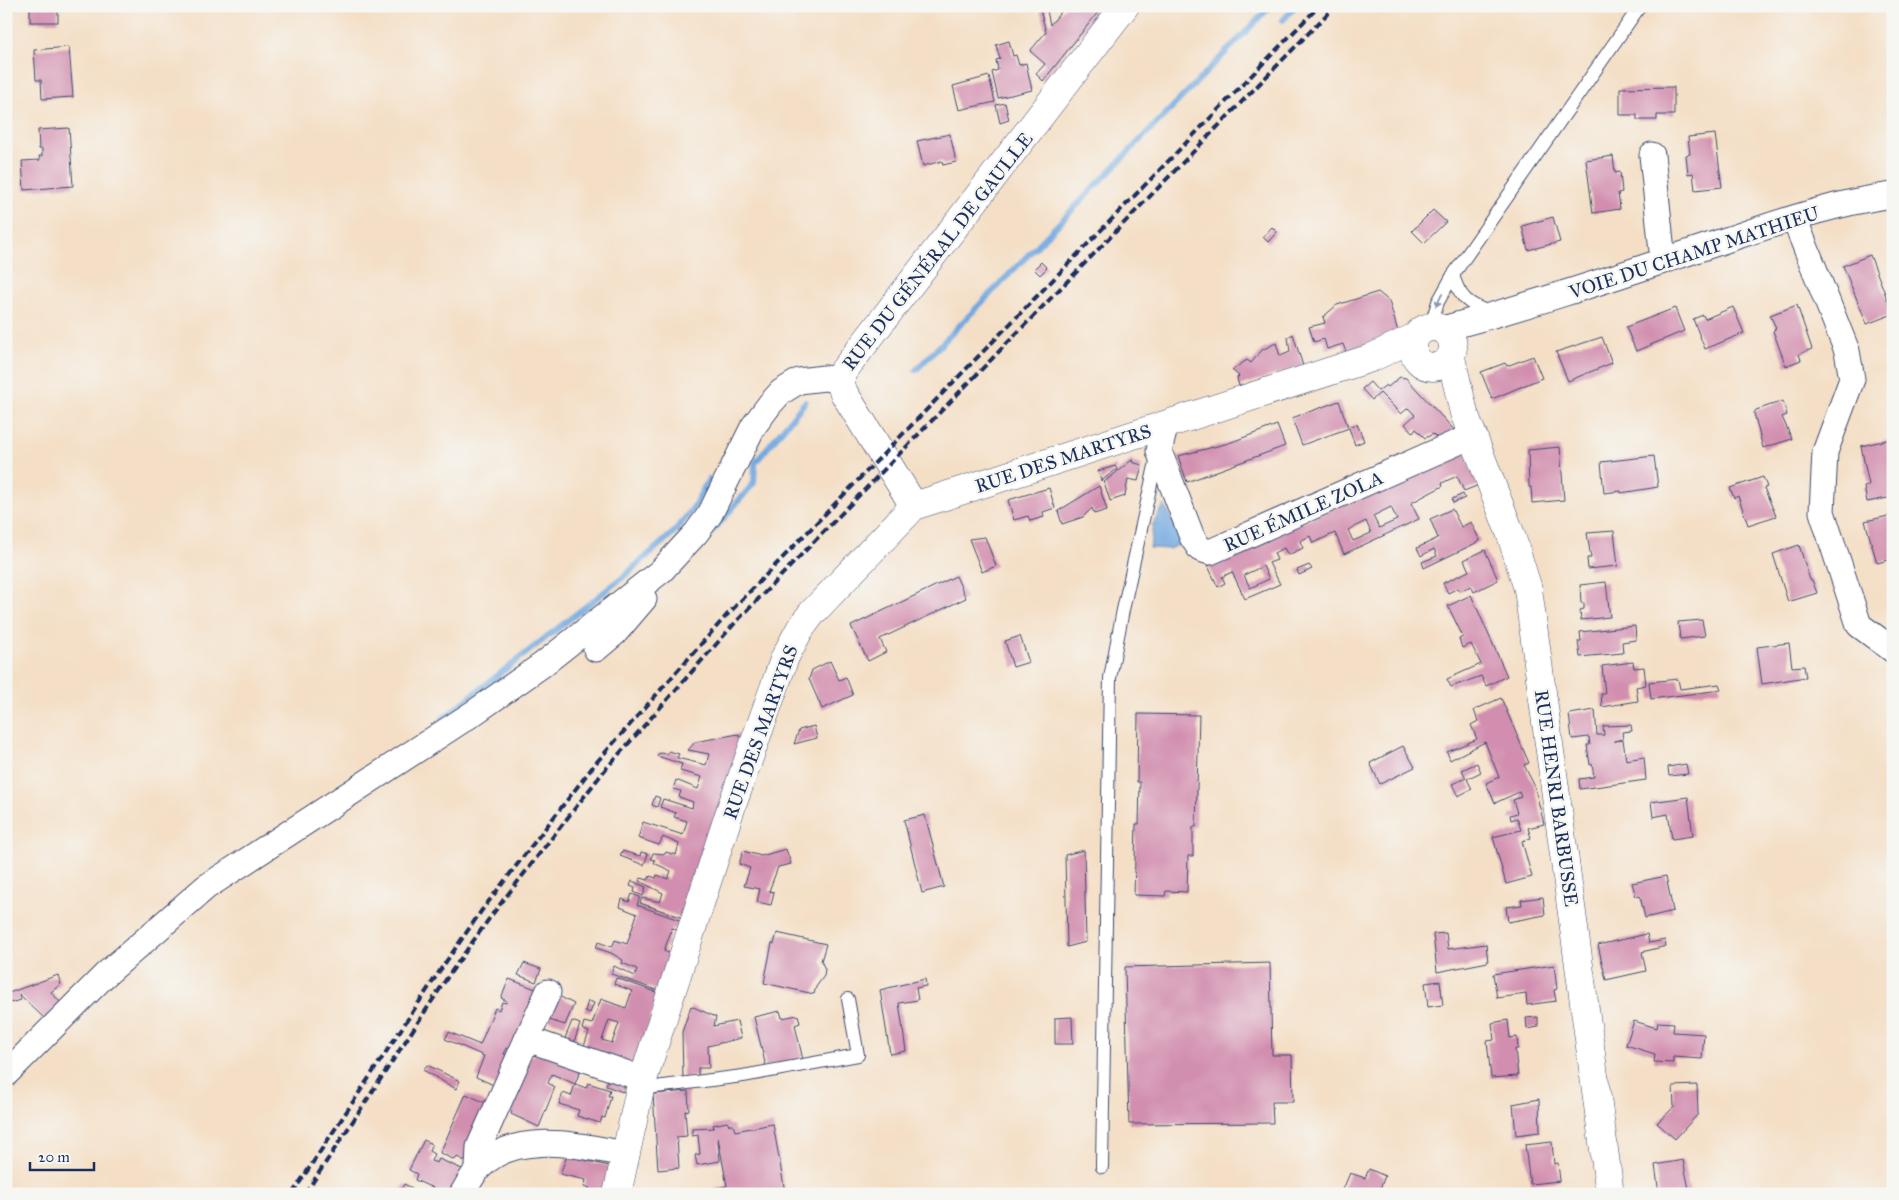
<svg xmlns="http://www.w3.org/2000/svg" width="1899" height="1200" font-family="'IM FELL Great Primer',serif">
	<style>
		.water { fill: #72a9e0; stroke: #466c9f }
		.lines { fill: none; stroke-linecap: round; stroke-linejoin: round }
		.stream { stroke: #72a9e0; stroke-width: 6 }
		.building { fill: #d28eaf; fill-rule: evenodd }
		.lane-casing { stroke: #3c496e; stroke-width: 14 }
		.street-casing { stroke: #3c496e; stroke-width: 27 }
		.secondary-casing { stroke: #3c496e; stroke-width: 29 }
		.lane { stroke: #fff; stroke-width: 12 }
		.street { stroke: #fff; stroke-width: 25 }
		.secondary { stroke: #fff; stroke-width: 28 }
		.rail { stroke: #1b2f5e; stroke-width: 4; stroke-dasharray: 8 4; stroke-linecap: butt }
		.oneway { fill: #8d97ae }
		.labels { text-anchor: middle; stroke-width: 5; stroke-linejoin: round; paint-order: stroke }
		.street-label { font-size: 19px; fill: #1b2f5e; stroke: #f6f6f2 }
	</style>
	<rect width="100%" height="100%" fill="#f6f6f2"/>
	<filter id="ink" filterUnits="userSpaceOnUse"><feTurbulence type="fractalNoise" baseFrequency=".02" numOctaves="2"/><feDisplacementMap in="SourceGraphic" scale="10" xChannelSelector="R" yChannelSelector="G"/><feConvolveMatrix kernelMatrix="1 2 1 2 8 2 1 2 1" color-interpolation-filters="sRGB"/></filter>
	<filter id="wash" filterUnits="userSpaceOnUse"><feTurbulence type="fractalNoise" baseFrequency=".0096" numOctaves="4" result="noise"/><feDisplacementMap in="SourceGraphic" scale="20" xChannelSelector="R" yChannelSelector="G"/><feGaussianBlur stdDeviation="1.12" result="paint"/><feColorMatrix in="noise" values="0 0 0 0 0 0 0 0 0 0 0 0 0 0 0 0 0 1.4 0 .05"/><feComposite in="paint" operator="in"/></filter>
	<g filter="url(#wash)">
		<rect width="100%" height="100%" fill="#f4dfc6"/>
		<!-- water -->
		<polygon class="water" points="1164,505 1182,537 1181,544 1169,549 1150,548 1153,524"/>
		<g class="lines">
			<!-- stream -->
			<g class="stream">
				<polyline points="1283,20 1296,6"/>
				<polyline points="916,370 1271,6"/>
				<polyline points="711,533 754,483 755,463 805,402"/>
				<polyline points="442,719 622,578 674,532 693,508 709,479"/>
			</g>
		</g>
		<g id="blocks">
			<!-- building -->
			<g class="building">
				<rect x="30" y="6" width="28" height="16"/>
				<polygon points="1039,6 1046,6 1050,25 1066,6 1103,6 1043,81 1036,74 1045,64 1030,51 1046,32"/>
				<polygon points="1009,41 1013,56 1016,55 1019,65 1026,63 1032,90 998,98 992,72 998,70 996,60 1000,59 996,45"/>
				<polygon points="69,47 73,97 42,99 41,80 36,80 34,50"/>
				<polygon points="989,76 995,102 959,110 953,86"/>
				<polygon points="1674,87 1674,115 1657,115 1657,120 1637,120 1637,115 1620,115 1620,88"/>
				<polygon points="1005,103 1009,120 1000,123 996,105"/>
				<polygon points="69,128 73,186 24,190 22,161 40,160 39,156 42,156 42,149 39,149 38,130"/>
				<polygon points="950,134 956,162 943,165 942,161 923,166 917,141"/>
				<polygon points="1715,134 1722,187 1695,190 1693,173 1688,174 1686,155 1690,154 1688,137"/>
				<polygon points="1613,156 1615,173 1620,172 1622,192 1618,193 1620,209 1593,213 1586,160"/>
				<polygon points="1433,210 1446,222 1424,243 1412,231"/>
				<polygon points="1553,217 1560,242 1528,250 1522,226"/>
				<polygon points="1272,227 1277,232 1268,242 1263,237"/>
				<polygon points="1870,255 1893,314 1867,324 1843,266"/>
				<polygon points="1041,262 1047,268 1040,275 1034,269"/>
				<polygon points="1378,292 1389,301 1399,335 1346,352 1343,344 1327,349 1324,339 1314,342 1309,327 1325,323 1323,317 1337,305"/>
				<polygon points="1797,305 1812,349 1799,354 1801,360 1786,366 1773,331 1776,328 1770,315"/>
				<polygon points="1733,307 1744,333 1705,349 1693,319 1703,315 1705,319"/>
				<polygon points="1675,308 1684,331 1636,351 1626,327"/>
				<polygon points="1293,334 1303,366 1239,386 1237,378 1239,376 1232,370 1247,360 1251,363 1262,350 1276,343 1280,356 1290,352 1288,337"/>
				<polygon points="1602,337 1612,363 1568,381 1556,352"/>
				<polygon points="1533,356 1542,378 1492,399 1481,372 1505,363 1507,366"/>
				<polygon points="1400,377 1406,378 1457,433 1440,441 1433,434 1425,438 1416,429 1413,433 1405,424 1415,415 1408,408 1401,414 1380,393 1372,400 1362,389 1370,382 1378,391 1386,385 1388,387"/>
				<polygon points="1339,401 1348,427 1357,424 1364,441 1355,445 1349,428 1302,445 1292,418"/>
				<polygon points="1783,401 1787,415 1782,417 1792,439 1763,448 1754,413 1756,410"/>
				<polygon points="1277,425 1285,446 1187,482 1178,456 1229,443"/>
				<polygon points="1891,439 1893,497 1867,502 1864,487 1869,485 1861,446"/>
				<path d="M 1465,446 L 1471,460 L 1468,462 L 1479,485 L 1464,491 L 1457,476 L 1442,483 L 1443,486 L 1411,503 L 1419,519 L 1344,554 L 1335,533 L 1313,543 L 1310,536 L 1300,541 L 1303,548 L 1288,555 L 1284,548 L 1274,553 L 1277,560 L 1269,563 L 1280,584 L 1245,599 L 1232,572 L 1222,577 L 1225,583 L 1218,587 L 1208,566 ZM 1391,507 L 1397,520 L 1379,528 L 1373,516 ZM 1366,521 L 1371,533 L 1353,541 L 1348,530 ZM 1263,566 L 1269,579 L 1250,588 L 1244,575 Z"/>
				<polygon points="1560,447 1564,500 1532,503 1531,487 1529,487 1528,450"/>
				<polygon points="1654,456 1658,487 1621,493 1621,491 1604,493 1601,462"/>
				<polygon points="1133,459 1132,462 1142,465 1138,481 1128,479 1125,496 1110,501 1104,482"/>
				<polygon points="1115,466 1117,469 1101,481 1098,471"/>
				<polygon points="1763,477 1767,487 1764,488 1776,516 1748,525 1738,496 1734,498 1730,488"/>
				<polygon points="1099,486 1107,510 1094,514 1092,508 1083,517 1062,524 1058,511"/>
				<polygon points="1049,488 1055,508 1043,512 1044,517 1030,521 1028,516 1014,520 1008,500"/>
				<polygon points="1463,494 1465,498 1453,503 1452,499"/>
				<polygon points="1452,509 1461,527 1471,522 1480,541 1424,568 1422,562 1437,556 1434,549 1421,556 1417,548 1438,538 1430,519"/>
				<polygon points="1893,515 1893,559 1877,563 1865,521"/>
				<polygon points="1614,531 1618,566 1588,569 1587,558 1591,558 1587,533"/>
				<polygon points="985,537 996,566 982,572 969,539"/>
				<polygon points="1799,545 1810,580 1812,580 1817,593 1788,602 1773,554"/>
				<polygon points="1485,550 1498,580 1474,592 1471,586 1460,591 1458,588 1448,593 1443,583 1469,571 1464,560"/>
				<polygon points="1309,565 1312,569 1299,575 1297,570"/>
				<polygon points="956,576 966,598 880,639 886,652 868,661 851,626"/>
				<polygon points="1606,582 1610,617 1581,620 1580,610 1584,609 1584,603 1581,603 1580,585"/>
				<polygon points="1471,595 1507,676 1486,686 1481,676 1451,687 1447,679 1481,664 1471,644 1462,648 1459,639 1463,637 1448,606"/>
				<polygon points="1702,620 1705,636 1680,639 1678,622"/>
				<polygon points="1635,626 1636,640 1622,642 1623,653 1580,657 1578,641 1581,641 1580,632"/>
				<polygon points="1020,636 1029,662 1013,667 1005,641"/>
				<polygon points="1789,643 1792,667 1804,666 1806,677 1762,684 1757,647"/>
				<polygon points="830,661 839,680 846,677 853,695 822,709 809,679 812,670"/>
				<polygon points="1633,662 1634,668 1644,667 1646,685 1636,687 1638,701 1602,707 1601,694 1605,694 1602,666"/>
				<polygon points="1678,679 1680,689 1719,684 1721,690 1651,699 1649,682"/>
				<polygon points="1501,698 1529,763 1524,765 1534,785 1544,824 1528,828 1531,838 1522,841 1532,877 1506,884 1493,837 1521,830 1517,818 1511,820 1510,815 1517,813 1513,800 1521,797 1519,792 1495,803 1486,783 1499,777 1485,742 1450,760 1447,752 1477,739 1471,725 1478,721 1474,710"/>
				<polygon points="1595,710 1597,735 1604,735 1603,726 1631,725 1632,731 1622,732 1623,739 1614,741 1623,740 1626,760 1644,757 1646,780 1580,789 1579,779 1594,777 1592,764 1590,765 1587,745 1590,745 1589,737 1572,739 1569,714"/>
				<polygon points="1138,714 1199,715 1196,827 1193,827 1193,856 1188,856 1187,892 1166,891 1165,896 1134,895 1136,824 1139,824 1140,782 1137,782"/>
				<polygon points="814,726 817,738 794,744 799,730"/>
				<polygon points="738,734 743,740 683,918 640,903 642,898 660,902 663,893 639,881 641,878 648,880 650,876 656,878 657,875 668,879 671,871 654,863 655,860 651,859 653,853 665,854 666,852 676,855 679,844 663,837 659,845 638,838 643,822 683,835 687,821 674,817 676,813 660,807 663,799 692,808 693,802 679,797 681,791 673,789 676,780 698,789 702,777 680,771 682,764 657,756 659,753 667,754 669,751 679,754 677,758 706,765 709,754 688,750 695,742"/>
				<polygon points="1403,746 1415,767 1380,784 1370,763"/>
				<polygon points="1477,763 1481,772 1467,779 1472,789 1458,796 1452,784 1466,778 1462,770"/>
				<polygon points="1686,764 1688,774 1669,776 1668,767"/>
				<polygon points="655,796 660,798 657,807 652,805"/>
				<polygon points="1688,797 1693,836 1672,839 1668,814 1653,817 1651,802"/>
				<polygon points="925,815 944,887 922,893 904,820"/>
				<polygon points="786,849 791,864 778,867 769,891 774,892 771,905 757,902 760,889 744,886 750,868 739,864 743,851 761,856"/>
				<polygon points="1084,850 1086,942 1067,947 1065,855"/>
				<polygon points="622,851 640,856 641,852 648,854 644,865 620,856"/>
				<polygon points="1666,876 1673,911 1645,918 1640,896 1636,897 1632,883"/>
				<polygon points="632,881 646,887 643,896 634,892 635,888 630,886"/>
				<polygon points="632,894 640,897 637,905 682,921 679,931 672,928 664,951 671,954 659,991 611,974 614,966 635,976 637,969 622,963 623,960 611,953 596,948 598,942 612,947 615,940 627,944 637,914 620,907 622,899 629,902"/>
				<polygon points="1543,897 1545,915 1508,922 1506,907 1522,905 1521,900"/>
				<polygon points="777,933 826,944 821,961 825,969 824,976 816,987 814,994 764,983 772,943 774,944"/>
				<polygon points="1446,933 1448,949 1486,944 1488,962 1437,972 1433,934"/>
				<polygon points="1647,934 1649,943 1665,940 1666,946 1642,952 1646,971 1606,980 1598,945"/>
				<polygon points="524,963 541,969 536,982 518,975"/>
				<polygon points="1270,963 1272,1055 1292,1055 1293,1102 1272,1102 1273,1123 1129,1124 1125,967"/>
				<polygon points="1554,965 1557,989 1554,990 1556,1001 1527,1005 1526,994 1497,998 1493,974"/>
				<polygon points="58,975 61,984 51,992 61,1003 45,1019 19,994 21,1000 6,1004 6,994"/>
				<path d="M 616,978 L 659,993 L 634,1066 L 583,1049 L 589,1032 L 582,1029 L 584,1022 L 592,1024 L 601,999 L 626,1008 L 632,991 L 614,984 ZM 609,1020 L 619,1023 L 612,1043 L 602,1040 Z"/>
				<polygon points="509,979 541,991 513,1050 507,1048 504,1054 511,1058 498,1087 476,1077 484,1056 445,1039 449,1032 480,1045 495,1008 499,1010 502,1002 506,1003 507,1001 501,998"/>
				<polygon points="925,979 926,986 916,988 918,1000 899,1003 906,1051 890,1054 880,990"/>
				<polygon points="1440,981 1443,1005 1428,1007 1425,983"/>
				<polygon points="557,995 574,1004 565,1025 546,1019"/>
				<polygon points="588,1001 594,1003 590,1013 585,1011"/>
				<polygon points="691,1006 716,1017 714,1026 737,1021 741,1038 708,1046 709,1068 698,1068 698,1076 683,1078 682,1032"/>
				<polygon points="780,1011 782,1018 798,1015 800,1023 795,1025 803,1060 766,1067 754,1017"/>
				<polygon points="1072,1017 1073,1044 1055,1044 1055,1018"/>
				<polygon points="1538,1017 1538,1027 1527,1029 1526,1018"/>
				<polygon points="1508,1020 1510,1038 1517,1037 1518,1049 1515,1049 1518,1076 1491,1078 1487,1041 1494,1040 1492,1023"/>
				<polygon points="572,1021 580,1024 573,1046 563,1043"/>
				<polygon points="1634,1021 1657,1028 1658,1022 1674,1023 1673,1032 1704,1034 1702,1059 1673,1057 1673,1063 1654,1062 1655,1054 1626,1045"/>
				<polygon points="540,1052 582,1066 575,1084 552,1074 548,1083 555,1087 539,1127 511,1114 512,1112 506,1109 530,1057"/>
				<polygon points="427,1065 460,1081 456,1089 423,1070"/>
				<polygon points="609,1075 625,1085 623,1092 606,1086"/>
				<polygon points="588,1083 610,1090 608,1096 611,1096 605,1118 602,1117 600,1123 577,1116 579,1110 559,1104 563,1093 571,1096 575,1084 586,1088"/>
				<polygon points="1697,1085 1698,1114 1675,1139 1657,1123 1674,1107 1673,1086"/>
				<polygon points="688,1091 689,1110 685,1111 687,1136 677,1137 679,1168 658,1170 653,1094"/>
				<polygon points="466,1094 490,1105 465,1161 457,1157 455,1160 440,1153"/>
				<polygon points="1539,1099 1540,1132 1516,1135 1513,1104"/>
				<polygon points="727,1122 729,1125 733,1125 735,1131 773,1124 785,1192 791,1190 792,1194 686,1194 727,1186 718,1138 720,1161 697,1165 695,1155 700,1154 698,1135 692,1136 692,1129 714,1128 713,1125"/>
				<polygon points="424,1140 432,1144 429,1151 434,1154 431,1161 437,1163 439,1159 462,1169 451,1194 431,1192 433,1188 415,1180 417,1174 409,1170"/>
				<polygon points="1552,1142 1554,1164 1558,1163 1560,1181 1530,1184 1525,1145"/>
				<polygon points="567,1156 613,1167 607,1194 589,1194 590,1188 584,1187 586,1180 560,1174"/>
				<polygon points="1683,1160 1690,1194 1659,1194 1655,1165"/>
				<polygon points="1369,1169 1385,1176 1378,1194 1341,1194 1350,1173 1365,1178"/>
				<polygon points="404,1184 412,1188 410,1192 415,1194 399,1194"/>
			</g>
		</g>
	</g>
	<g filter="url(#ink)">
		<use href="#blocks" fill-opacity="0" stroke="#3c496e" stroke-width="1"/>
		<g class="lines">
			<!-- lane casing -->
			<g class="lane-casing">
				<g id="lane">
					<path d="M 1453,275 C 1460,299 1468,304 1491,313"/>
					<polyline points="1430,327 1438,302 1453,275 1640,6"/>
					<polyline points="640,1089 743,1076 858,1055 848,999"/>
					<polyline points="1102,1167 1110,678 1123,610 1157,457"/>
				</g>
			</g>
			<!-- street casing -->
			<g class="street-casing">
				<g id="street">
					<polyline points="1652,155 1663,261"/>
					<polyline points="1794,218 1847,351 1852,379 1825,452 1822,512 1859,625 1893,650"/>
					<path d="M 1442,329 C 1534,305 1624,274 1714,244 C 1772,225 1831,203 1893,195"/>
					<polyline points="1166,424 1159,451 1192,537 1200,549 1210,552 1474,435"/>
					<polyline points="596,649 615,633 644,599"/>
					<polyline points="527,1039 643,1079"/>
					<polyline points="6,1074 105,975 206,887 475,712 542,665 661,571 696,533 710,514 753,427 770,404 781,392 799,381 824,378 841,380"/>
					<polyline points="478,1168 479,1147 548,992"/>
					<path d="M 462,1194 C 467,1186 472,1175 479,1168 C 515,1129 580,1146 625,1154"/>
				</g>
			</g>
			<!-- secondary casing -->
			<g class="secondary-casing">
				<g id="secondary">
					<circle cx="1433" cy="347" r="20"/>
					<polyline points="1451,358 1464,413 1511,535 1528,589 1610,1194"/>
					<polyline points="914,506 844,393 841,385 841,374 1125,6"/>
					<polyline points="617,1194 640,1089 730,811 785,657 800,629 812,613 914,506 1371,358 1415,337"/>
				</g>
			</g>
			<!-- lane -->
			<use href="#lane" class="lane"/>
			<!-- street -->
			<use href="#street" class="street"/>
			<!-- secondary -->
			<use href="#secondary" class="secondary"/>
			<!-- rail -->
			<g class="rail">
				<polyline points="292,1194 441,969 482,910 595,764 726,616 1319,6"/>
				<polyline points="305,1194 449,975 491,916 604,771 735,623 1335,6"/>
			</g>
		</g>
		<!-- one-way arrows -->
		<defs><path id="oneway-solid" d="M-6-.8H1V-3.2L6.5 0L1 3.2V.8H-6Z" transform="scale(1.25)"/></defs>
		<use class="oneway" href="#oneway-solid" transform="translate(1439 300) rotate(116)"/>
	</g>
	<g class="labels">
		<!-- street labels -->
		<g class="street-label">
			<text transform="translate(937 251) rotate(-52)" y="7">RUE DU GÉNÉRAL DE GAULLE</text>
			<text transform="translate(1694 252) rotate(-18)" y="7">VOIE DU CHAMP MATHIEU</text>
			<text transform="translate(1063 458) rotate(-18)" y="7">RUE DES MARTYRS</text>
			<text transform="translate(1303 511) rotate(-24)" y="7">RUE ÉMILE ZOLA</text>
			<text transform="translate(760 732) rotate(-70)" y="7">RUE DES MARTYRS</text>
			<text transform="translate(1557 798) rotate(82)" y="7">RUE HENRI BARBUSSE</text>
		</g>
	</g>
	<!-- margin -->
	<rect width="1899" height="1200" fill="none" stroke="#f6f6f2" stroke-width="25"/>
	<!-- scale -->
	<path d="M30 1162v8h64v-8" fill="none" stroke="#1b2f5e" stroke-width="2.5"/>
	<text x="38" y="1162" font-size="15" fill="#1b2f5e" stroke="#f6f6f2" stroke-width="4" paint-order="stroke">20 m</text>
</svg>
